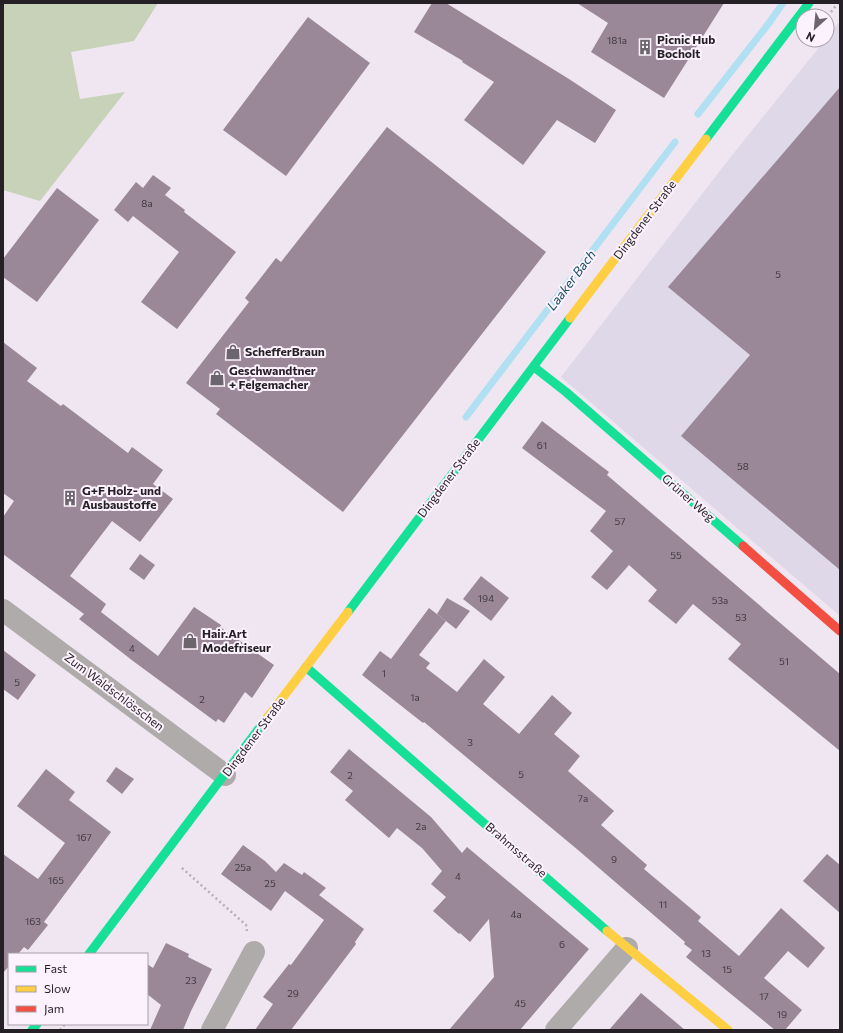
<svg xmlns="http://www.w3.org/2000/svg" width="843" height="1033" font-family="Commissioner,sans-serif">
	<style>
		.industrial { fill: #dfd8e8 }
		.green { fill: #c7d2b8 }
		.lines { fill: none; stroke-linecap: round; stroke-linejoin: round }
		.stream { stroke: #b1e0f3; stroke-width: 7 }
		.building { fill: #9a8898 }
		.path { stroke: #b4afb2; stroke-width: 2.5; stroke-dasharray: 2 3; stroke-linecap: butt }
		.street { stroke: #afabab; stroke-width: 22 }
		.fast { stroke: #16e098; stroke-width: 9 }
		.slow { stroke: #ffcf43; stroke-width: 9 }
		.jam { stroke: #f24e42; stroke-width: 9 }
		.labels { text-anchor: middle; stroke-width: 4; stroke-linejoin: round; paint-order: stroke }
		.number-label { font-size: 10px; fill: #423942 }
		.poi-label { font-size: 12px; font-weight: bold; fill: #251f26; stroke: #fcf2fd; text-anchor: start }
		.street-label { font-size: 12px; fill: #251f26; stroke: #fcf2fd }
		.water-label { font-size: 13px; font-style: italic; fill: #175060; stroke: #fcf2fd }
	</style>
	<rect width="100%" height="100%" fill="#efe6f1"/>
	<!-- industrial -->
	<polygon class="industrial" points="840,21 840,616 561,377 729,159 825,40 827,40 827,37"/>
	<!-- green -->
	<polygon class="green" points="3,3 158,3 134,41 71,52 80,99 125,92 40,201 3,190"/>
	<g class="lines">
		<!-- stream -->
		<g class="stream">
			<polyline points="698,114 769,23 783,3"/>
			<polyline points="466,417 675,142"/>
		</g>
	</g>
	<!-- building -->
	<g class="building">
		<polygon points="432,3 446,3 569,79 616,110 595,143 557,120 523,165 464,120 494,82 462,62 463,61 414,32"/>
		<polygon points="577,3 724,3 664,98 591,52 608,23"/>
		<polygon points="308,17 370,63 286,176 223,130"/>
		<polygon points="840,87 840,570 681,436 750,355 668,287"/>
		<polygon points="387,127 546,252 343,512 216,414 220,409 186,383 249,302 245,298 276,258 281,262"/>
		<polygon points="153,175 171,188 165,195 185,210 184,212 236,252 177,329 141,302 179,252 133,216 128,222 114,210 136,182 143,188"/>
		<polygon points="57,188 99,220 37,302 3,277 3,259"/>
		<polygon points="3,342 37,368 27,381 61,406 63,404 128,453 132,447 163,470 153,484 173,499 140,542 112,521 70,576 106,604 101,612 158,656 194,607 221,625 220,627 274,665 252,698 245,692 224,723 218,719 216,722 133,661 79,619 84,614 3,554 3,517 14,501 3,493"/>
		<polygon points="542,421 609,472 607,475 840,674 840,751 728,659 741,644 693,604 676,624 648,601 657,590 629,565 607,590 591,577 613,551 590,531 606,511 522,448"/>
		<polygon points="140,554 155,565 144,580 129,569"/>
		<polygon points="481,576 509,598 491,621 463,599"/>
		<polygon points="447,598 470,611 456,629 437,614"/>
		<polygon points="429,608 446,621 419,655 430,663 426,668 457,692 484,659 505,677 483,704 519,734 552,695 572,713 554,734 580,756 568,771 614,811 601,825 647,865 644,869 701,917 698,921 739,956 781,908 825,948 808,968 788,951 764,978 802,1010 785,1030 775,1030 726,990 686,957 692,950 684,944 685,942 578,850 424,722 423,723 362,675 380,651 391,659"/>
		<polygon points="3,650 36,675 18,700 3,689"/>
		<polygon points="349,749 431,817 462,853 467,847 589,949 520,1030 449,1030 494,977 489,919 470,942 460,933 459,934 433,911 446,897 431,884 442,871 422,848 397,828 389,838 345,800 353,791 330,772"/>
		<polygon points="116,767 134,779 122,794 106,781"/>
		<polygon points="46,769 75,792 69,800 111,832 44,922 48,925 28,950 24,947 18,954 9,954 9,966 3,973 3,854 38,879 65,843 17,806"/>
		<polygon points="243,845 265,861 276,872 284,863 302,875 304,872 326,888 319,895 364,929 355,942 356,944 291,1030 255,1030 273,1004 263,997 289,964 291,965 324,920 285,891 271,911 221,874"/>
		<polygon points="827,854 840,865 840,913 803,881"/>
		<polygon points="166,943 189,954 188,957 212,969 191,1011 183,1030 150,1030 161,1005 147,994 147,964 153,968"/>
		<polygon points="641,993 685,1030 609,1030"/>
	</g>
	<g class="lines">
		<!-- path -->
		<g class="path">
			<polyline points="831,12 838,3"/>
			<polyline points="182,868 246,925 247,931"/>
			<polyline points="60,1030 65,1024"/>
		</g>
		<!-- street -->
		<g class="street">
			<polyline points="3,610 225,775"/>
			<polyline points="212,1030 254,952"/>
			<polyline points="556,1030 627,948"/>
		</g>
		<!-- fast -->
		<g class="fast">
			<polyline points="706,139 809,3"/>
			<polyline points="534,367 566,392 743,546"/>
			<polyline points="348,612 570,318"/>
			<polyline points="306,667 607,931"/>
			<polyline points="89,954 267,718"/>
			<polyline points="32,1030 37,1024"/>
		</g>
		<!-- slow -->
		<g class="slow">
			<polyline points="570,318 706,139"/>
			<polyline points="267,718 348,612"/>
			<polyline points="607,931 728,1030"/>
		</g>
		<!-- jam -->
		<polyline class="jam" points="743,546 840,631"/>
	</g>
	<!-- icons -->
	<defs>
		<g id="building-bare" transform="scale(1.2)"><path d="M-4-6H4V6H1V3H-1V6H-4ZM-2.5-4.3h1.7v1.8h-1.7ZM.8-4.3h1.7v1.8H.8ZM-2.5-1h1.7V.8h-1.7ZM.8-1h1.7V.8H.8Z" fill="#6c656d" stroke="#fcf2fd" stroke-width="2.5" paint-order="stroke"/></g>
		<g id="shop-bare" transform="scale(1.2)"><path d="M-5-2.5h2.3a2.7 3.5 0 0 1 5.4 0H5L5.5 6h-11ZM-1.5-2.5h3a1.5 2.3 0 0 0-3 0Z" fill="#6c656d" stroke="#fcf2fd" stroke-width="2.5" paint-order="stroke"/></g>
	</defs>
	<g fill-rule="evenodd">
		<use href="#building-bare" x="645" y="47"/>
		<use href="#shop-bare" x="233" y="352"/>
		<use href="#shop-bare" x="217" y="378"/>
		<use href="#building-bare" x="70" y="498"/>
		<use href="#shop-bare" x="190" y="641"/>
	</g>
	<g class="labels">
		<!-- number labels -->
		<g class="number-label">
			<text x="617" y="44">181a</text>
			<text x="147" y="207">8a</text>
			<text x="778" y="278">5</text>
			<text x="542" y="449">61</text>
			<text x="743" y="470">58</text>
			<text x="620" y="525">57</text>
			<text x="676" y="559">55</text>
			<text x="486" y="602">194</text>
			<text x="720" y="604">53a</text>
			<text x="741" y="621">53</text>
			<text x="132" y="652">4</text>
			<text x="784" y="665">51</text>
			<text x="384" y="677">1</text>
			<text x="17" y="686">5</text>
			<text x="415" y="701">1a</text>
			<text x="202" y="703">2</text>
			<text x="470" y="746">3</text>
			<text x="521" y="778">5</text>
			<text x="350" y="779">2</text>
			<text x="583" y="802">7a</text>
			<text x="421" y="830">2a</text>
			<text x="84" y="841">167</text>
			<text x="614" y="863">9</text>
			<text x="243" y="871">25a</text>
			<text x="458" y="880">4</text>
			<text x="56" y="884">165</text>
			<text x="270" y="887">25</text>
			<text x="663" y="908">11</text>
			<text x="516" y="918">4a</text>
			<text x="33" y="925">163</text>
			<text x="562" y="948">6</text>
			<text x="706" y="957">13</text>
			<text x="727" y="973">15</text>
			<text x="191" y="984">23</text>
			<text x="293" y="997">29</text>
			<text x="764" y="1000">17</text>
			<text x="520" y="1007">45</text>
			<text x="782" y="1018">19</text>
		</g>
		<!-- poi labels -->
		<g class="poi-label">
			<text x="657" y="44">Picnic Hub<tspan x="657" dy="14">Bocholt</tspan></text>
			<text x="245" y="356">SchefferBraun</text>
			<text x="229" y="375">Geschwandtner<tspan x="229" dy="14">+ Felgemacher</tspan></text>
			<text x="82" y="495">G+F Holz- und<tspan x="82" dy="14">Ausbaustoffe</tspan></text>
			<text x="202" y="638">Hair.Art<tspan x="202" dy="14">Modefriseur</tspan></text>
		</g>
		<!-- street labels -->
		<g class="street-label">
			<text transform="translate(645 220) rotate(-53)" y="4">Dingdener Straße</text>
			<text transform="translate(449 478) rotate(-53)" y="4">Dingdener Straße</text>
			<text transform="translate(688 498) rotate(41)" y="4">Grüner Weg</text>
			<text transform="translate(114 692) rotate(37)" y="4">Zum Waldschlösschen</text>
			<text transform="translate(254 737) rotate(-53)" y="4">Dingdener Straße</text>
			<text transform="translate(516 850) rotate(41)" y="4">Brahmsstraße</text>
		</g>
		<!-- water labels -->
		<g class="water-label">
			<text transform="translate(571 280) rotate(-53)" y="5">Laaker Bach</text>
		</g>
	</g>
	<!-- border -->
	<rect width="843" height="1033" fill="none" stroke="#251f26" stroke-width="8"/>
	<!-- legend -->
	<rect x="8" y="953" width="140" height="72" fill="#fcf2fd" stroke="#a69ea7"/>
	<rect x="16" y="966" width="20" height="6" fill="#16e098" stroke="#a69ea7"/>
	<text x="44" y="973" font-size="12" fill="#251f26">Fast</text>
	<rect x="16" y="986" width="20" height="6" fill="#ffcf43" stroke="#a69ea7"/>
	<text x="44" y="993" font-size="12" fill="#251f26">Slow</text>
	<rect x="16" y="1006" width="20" height="6" fill="#f24e42" stroke="#a69ea7"/>
	<text x="44" y="1013" font-size="12" fill="#251f26">Jam</text>
	<!-- north arrow -->
	<g transform="translate(815 28) rotate(207)"><circle r="19" fill="#fcf2fd" stroke="#a69ea7"/>
	<path d="M0-3L7 15L0 10L-7 15Z" fill="#6c656d"/>
	<text y="-6" font-size="11" font-weight="bold" text-anchor="middle" fill="#251f26">N</text>
	</g>
</svg>
